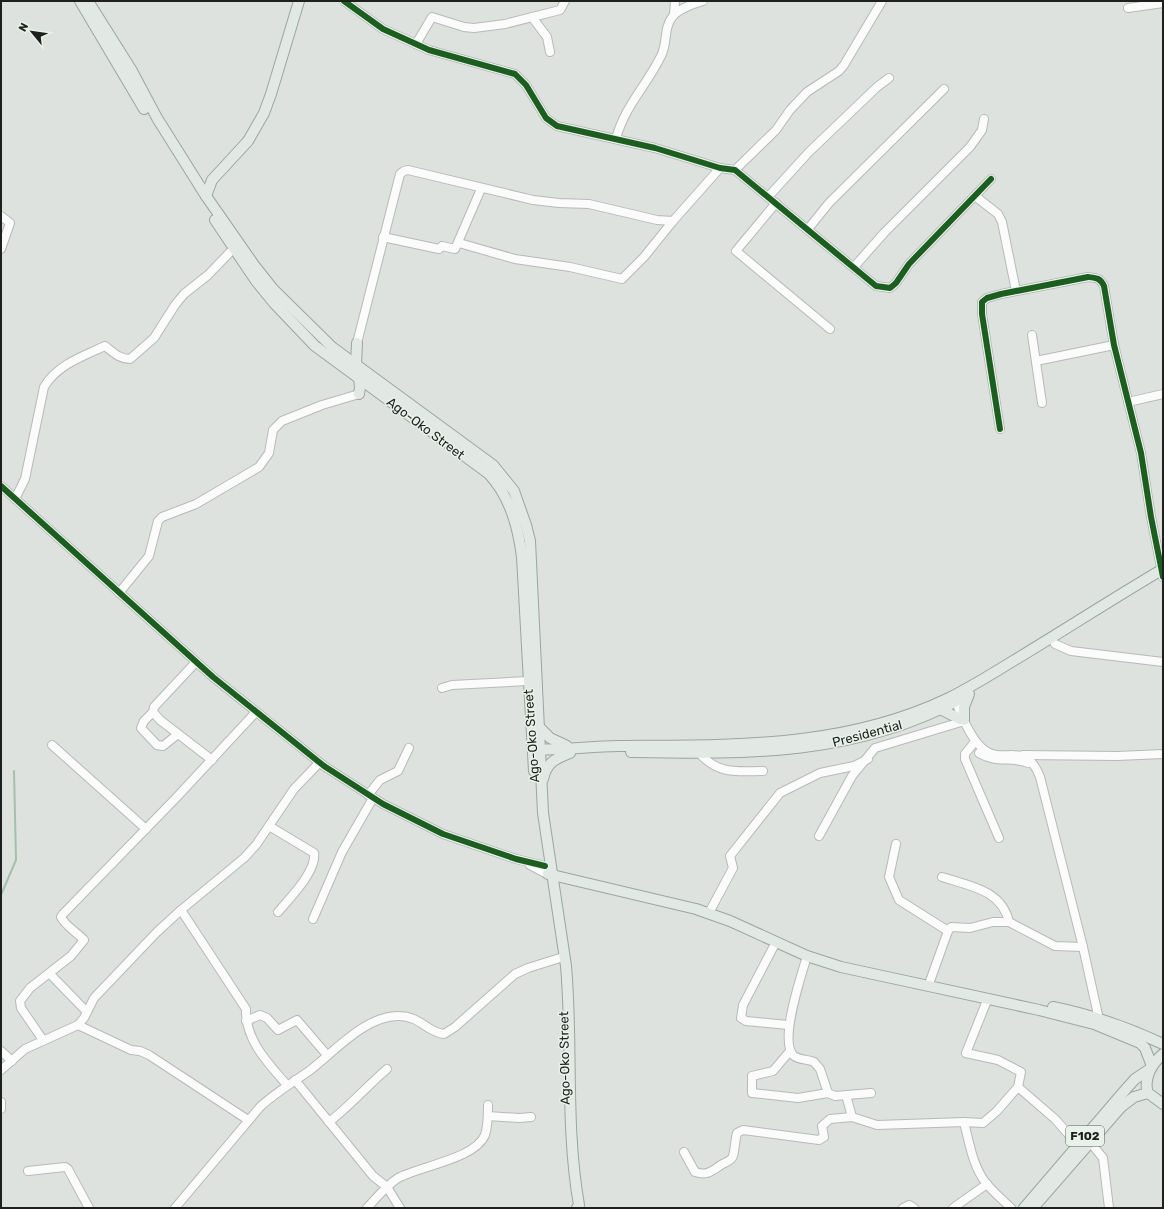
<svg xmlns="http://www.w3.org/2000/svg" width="1164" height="1209" font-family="Rubik,sans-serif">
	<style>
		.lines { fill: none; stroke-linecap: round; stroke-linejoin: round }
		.stream { stroke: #a6beac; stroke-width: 2 }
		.minor-casing { stroke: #b7bab8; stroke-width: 10 }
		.major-casing { stroke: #9ba69e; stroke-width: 12 }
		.minor { stroke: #fafbfa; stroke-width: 8 }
		.major { stroke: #e2e8e4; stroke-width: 10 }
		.cycleway-casing { stroke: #e8f2ea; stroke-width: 8 }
		.cycleway { stroke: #1b5e20; stroke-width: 6 }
		.labels { text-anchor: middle; stroke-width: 3; stroke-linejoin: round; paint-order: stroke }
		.shield { fill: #e8f2ea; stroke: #5a5f5a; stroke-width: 1 }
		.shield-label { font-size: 12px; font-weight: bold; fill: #1d201d }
		.street-label { font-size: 13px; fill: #1d201d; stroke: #e8f2ea }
	</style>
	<rect width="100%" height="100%" fill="#dde2de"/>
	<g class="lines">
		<!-- stream -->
		<polyline class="stream" points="1,895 16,860 14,771"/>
		<!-- minor casing -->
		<g class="minor-casing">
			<g id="minor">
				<polyline points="344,1 383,29 429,50 515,74 526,85 546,118 557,126 655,148 720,168 735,170 876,286 890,288 896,283 909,264 991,179"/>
				<polyline points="1128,8 1163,3"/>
				<polyline points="674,14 675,1"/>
				<polyline points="532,17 547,37 550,52"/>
				<polyline points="416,44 432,17 464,27 474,28 505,24 560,10 565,1"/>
				<path d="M 616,139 C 624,107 647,85 661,56 C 668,43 663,28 673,16 C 680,8 693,4 703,1"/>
				<polyline points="735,170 776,130 790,110 807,92 839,71 844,65 882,1"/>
				<polyline points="975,196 998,214 1002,222 1016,291"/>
				<polyline points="768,197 809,152 877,87 889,78"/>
				<polyline points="776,203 736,251 830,329"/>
				<polyline points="1,216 10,223 1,249"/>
				<polyline points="808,229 829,203 944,89"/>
				<polyline points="383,237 439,249 442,246 455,249 481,189"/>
				<polyline points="459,243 515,259 570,267 622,279 644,257 673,221 720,168"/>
				<polyline points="854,267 884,233 970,147 982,130 984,119"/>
				<polyline points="1032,335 1042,403"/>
				<polyline points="357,343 400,174 404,171 408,170 533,200 559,203 589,204 657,220 673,221"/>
				<polyline points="1036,361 1114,345"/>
				<polyline points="1128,402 1163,394"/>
				<path d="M 1000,429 L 982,314 L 982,302 L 987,298 L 1001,294 L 1088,277 C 1097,278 1100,278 1104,286 L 1114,345 L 1141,453 L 1151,517 L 1163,577"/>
				<polyline points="1,486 213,677 324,766 383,804 443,834 516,859 545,866"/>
				<path d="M 15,499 L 25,479 L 44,387 C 57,365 83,356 105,346 C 113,352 119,359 130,359 L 154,338 L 175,305 L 184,294 L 208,275 L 233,249"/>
				<polyline points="119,593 149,556 158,521 162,517 196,504 259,467 269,453 273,430 282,421 322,405 359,394"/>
				<polyline points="1055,644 1071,651 1163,662"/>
				<polyline points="196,662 154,707 153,712 160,720 212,760"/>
				<polyline points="442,688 452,685 528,681"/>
				<path d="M 954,697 C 959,711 971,739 982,748 C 1003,767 1025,738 1040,777 L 1083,947 L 1100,1024"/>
				<polyline points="153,712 144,721 141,728 157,745 163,746 178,734"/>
				<polyline points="973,744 965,754 965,759 999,838"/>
				<polyline points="52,745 146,829"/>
				<path d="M 699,753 C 719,775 736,771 763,771"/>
				<path d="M 979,753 C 997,764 1011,756 1028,763"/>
				<polyline points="1023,755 1117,756 1163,754"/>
				<polyline points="368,795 380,780 398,771 409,748"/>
				<path d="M 269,826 L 314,853 C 317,871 289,899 278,912"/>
				<polyline points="819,836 852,776 875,748 961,722"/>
				<polyline points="896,844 889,877 899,900 948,931"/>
				<polyline points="530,865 545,873"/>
				<path d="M 942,877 C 970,886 1002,890 1009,922"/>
				<polyline points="711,909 733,868 730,856 780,793 820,773 854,766 868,759"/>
				<path d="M 181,910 L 246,1009 C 245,1040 268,1063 287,1085"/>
				<polyline points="313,919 342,852 373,798"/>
				<polyline points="776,942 743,1005 741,1018 746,1021 788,1025"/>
				<path d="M 807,956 C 802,974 778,1042 794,1056 C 799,1060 808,1059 814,1062 L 820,1069 L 828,1093 L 835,1096 L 871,1093"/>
				<polyline points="50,974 87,1012"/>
				<polyline points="930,981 948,931 951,927 970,928 993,922 1009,922 1055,946 1083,947"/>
				<polyline points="246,1021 260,1015 267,1018 278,1030 297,1020 327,1055"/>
				<polyline points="78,1025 131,1050 140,1051 149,1055 248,1120"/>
				<path d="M 43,1040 L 21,1008 L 20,1001 L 30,988 L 71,956 L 84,940 C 77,932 65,926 61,917 L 63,914 L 175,799 L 256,712"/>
				<polyline points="1,1051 12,1061"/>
				<polyline points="790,1051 773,1071 752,1076 752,1093 798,1098 828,1093"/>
				<polyline points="1,1070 25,1049 78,1025 84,1018 94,998 157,932 181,910 244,858 256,845 294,789 319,763"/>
				<polyline points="295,1080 373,1176 387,1187 400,1208"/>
				<polyline points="1018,1087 1055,1119 1078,1145"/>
				<polyline points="846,1095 852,1117"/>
				<polyline points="1,1102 1,1109"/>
				<polyline points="488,1116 519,1118 531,1117"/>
				<path d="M 329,1122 C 350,1106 367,1086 387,1069"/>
				<path d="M 964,1122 C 969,1142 973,1167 986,1183 C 993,1192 1003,1200 1011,1208"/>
				<polyline points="1090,1142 1103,1158 1109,1208"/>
				<path d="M 684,1152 L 695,1172 C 707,1176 712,1171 721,1165 C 725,1162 731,1162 733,1156 C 735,1149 735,1140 737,1133 L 743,1130 L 819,1140 L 824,1137 L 822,1126 L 830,1119 L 852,1117 L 877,1125 L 964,1122 L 983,1123 L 997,1111 L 1018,1087 L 1021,1072 L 998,1060 L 966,1053 L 988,998"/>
				<polyline points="28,1171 65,1167 68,1169 89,1208"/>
				<path d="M 175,1208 L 260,1107 C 275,1093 292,1083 309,1071 C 334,1052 366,1015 399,1016 C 420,1016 427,1032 444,1034 L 455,1027 L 515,974 L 528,968 L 560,958"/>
				<path d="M 367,1208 C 377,1197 386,1186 398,1178 C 420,1166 475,1159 485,1135 C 488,1126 488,1115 488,1105"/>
				<polyline points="903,1208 909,1205 914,1208"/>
				<polyline points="953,1208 987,1184"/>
			</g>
		</g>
		<!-- major casing -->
		<g class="major-casing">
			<g id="major">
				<polyline points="80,1 144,109"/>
				<path d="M 88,1 L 132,71 L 157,118 L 206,196 L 254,265 L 273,289 L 332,347 L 493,465 L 514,491 L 526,525 L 530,541 L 543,813 L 566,966 C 573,1045 565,1126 579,1205 L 577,1208"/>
				<polyline points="206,196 212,180 248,141 264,113 271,94 299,1"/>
				<path d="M 215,220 L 256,281 L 274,303 L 315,346 L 489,474 C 510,497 518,526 522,557 L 534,771"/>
				<polyline points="356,365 357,343"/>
				<polyline points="359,394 360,387 359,378"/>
				<polyline points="940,709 960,719"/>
				<polyline points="964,720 964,707 969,694"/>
				<polyline points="538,726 550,738 567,746"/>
				<path d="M 533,749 C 561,751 590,746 618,746 C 731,745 843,749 949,698 C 971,687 992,674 1013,661 C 1063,631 1112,599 1163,569"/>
				<path d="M 631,752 C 747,754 856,756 962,698"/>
				<path d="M 543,779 C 547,762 555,759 570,753"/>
				<polyline points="548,874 696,909 730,921 807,956 841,967 1039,1010 1094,1024 1140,1043 1145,1048 1152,1066"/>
				<path d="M 1053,1007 C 1092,1015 1127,1027 1163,1044"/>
				<path d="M 1163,1054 C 1152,1063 1143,1079 1148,1093 L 1163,1104"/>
				<polyline points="1024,1208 1126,1089 1135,1079 1150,1069"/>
				<polyline points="1033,1208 1121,1107 1134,1097 1148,1093"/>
			</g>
		</g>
		<!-- minor -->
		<use href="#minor" class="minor"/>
		<!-- major -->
		<use href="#major" class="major"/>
		<!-- cycleway casing -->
		<g class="cycleway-casing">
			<g id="cycleway">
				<polyline points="344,1 383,29 429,50 515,74 526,85 546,118 557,126 655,148 720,168 735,170 876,286 890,288 896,283 909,264 991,179"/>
				<path d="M 1000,429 L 982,314 L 982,302 L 987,298 L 1001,294 L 1088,277 C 1097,278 1100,278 1104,286 L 1114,345 L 1141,453 L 1151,517 L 1163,577"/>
				<polyline points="1,486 213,677 324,766 383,804 443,834 516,859 545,866"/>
			</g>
		</g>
		<!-- cycleway -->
		<use href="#cycleway" class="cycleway"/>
	</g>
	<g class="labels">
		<!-- shield labels -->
		<rect class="shield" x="1066" y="1126" width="38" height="20" rx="3"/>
		<g class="shield-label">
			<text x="1085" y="1140">F102</text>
		</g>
		<!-- street labels -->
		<g class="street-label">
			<text transform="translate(426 428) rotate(37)" y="5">Ago-Oko Street</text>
			<text transform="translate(867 733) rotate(-15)" y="5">Presidential</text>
			<text transform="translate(531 736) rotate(-94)" y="5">Ago-Oko Street</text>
			<text transform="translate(564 1058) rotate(-91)" y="5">Ago-Oko Street</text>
		</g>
	</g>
	<!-- border -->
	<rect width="1164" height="1209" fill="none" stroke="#1d201d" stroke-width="4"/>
	<!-- north arrow -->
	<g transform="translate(32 32) rotate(299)" stroke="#e8f2ea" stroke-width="3" paint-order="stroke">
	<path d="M0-3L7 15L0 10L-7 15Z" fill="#1d201d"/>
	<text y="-6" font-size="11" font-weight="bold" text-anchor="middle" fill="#1d201d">N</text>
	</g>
</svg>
